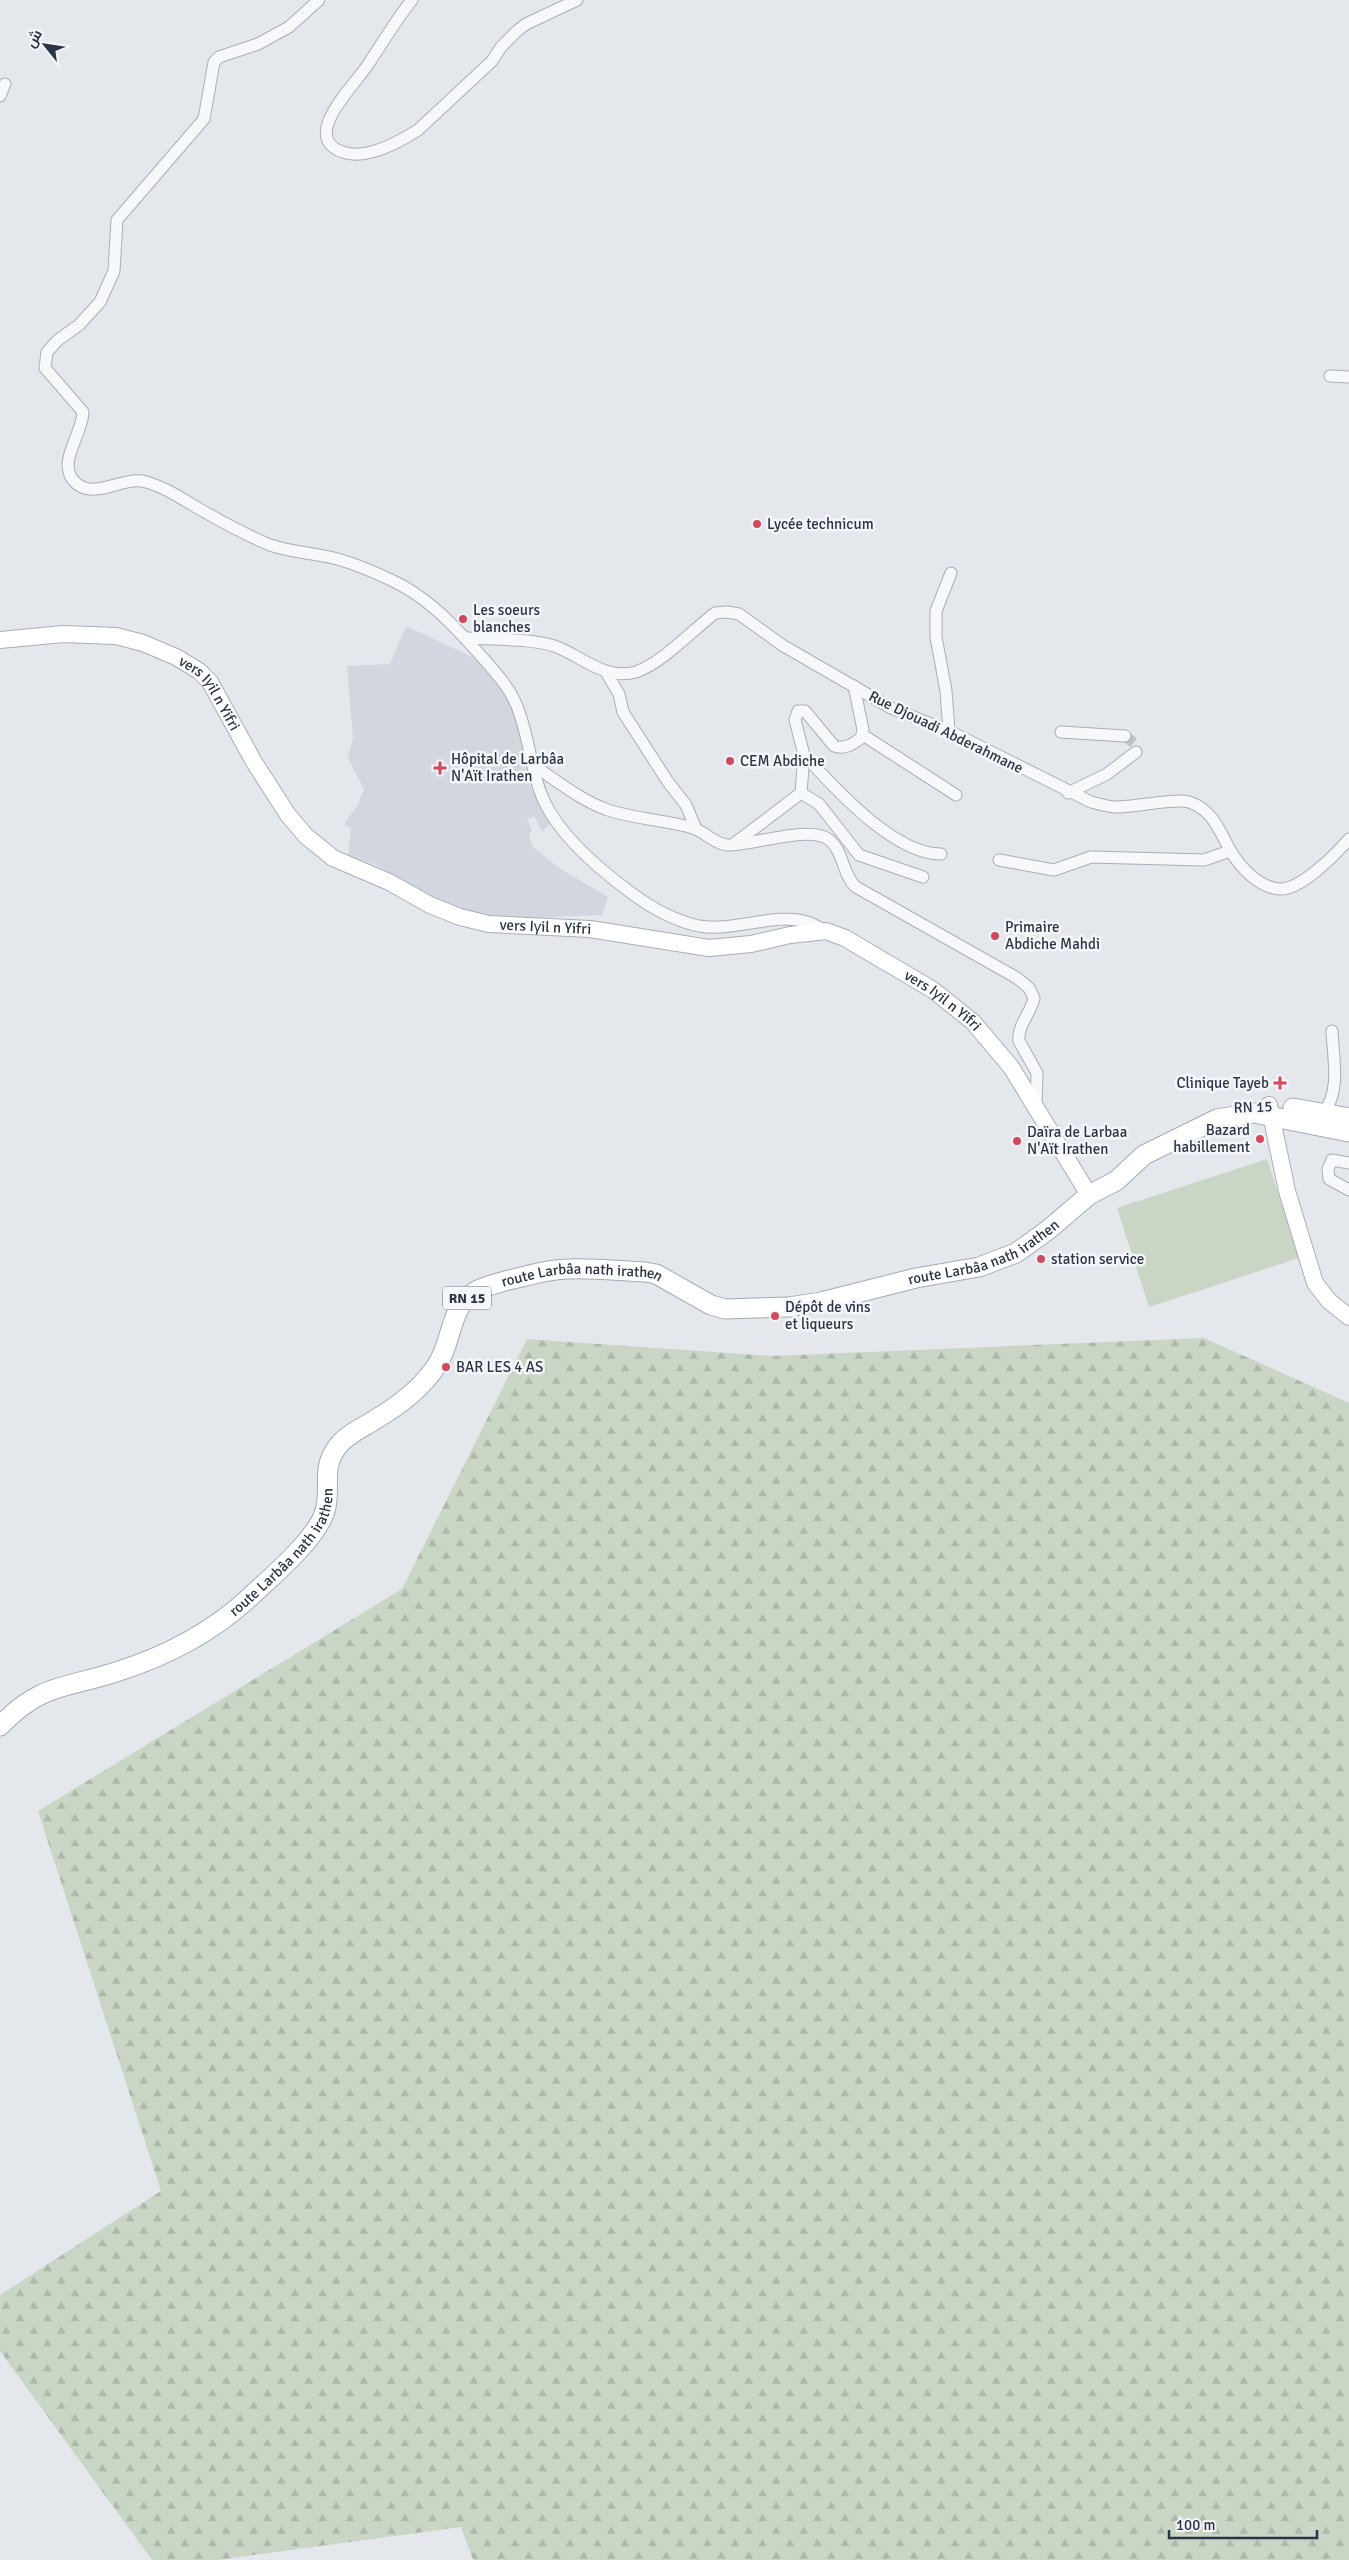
<svg xmlns="http://www.w3.org/2000/svg" width="1349" height="2560" font-family="Signika,Cairo,sans-serif">
	<style>
		.built { fill: #d2d6de }
		.forest { fill: url(#forest-firs) }
		.pitch { fill: #c9d6c5 }
		.lines { fill: none; stroke-linecap: round; stroke-linejoin: round }
		.street-tunnel { stroke: #bfc3cb; stroke-width: 11; stroke-dasharray: 11 5.5; stroke-linecap: butt }
		.street-casing { stroke: #a9aeb7; stroke-width: 13 }
		.secondary-casing { stroke: #a9aeb7; stroke-width: 18 }
		.primary-casing { stroke: #a3abb8; stroke-width: 21 }
		.street { stroke: #f7f8fa; stroke-width: 11 }
		.secondary { stroke: #fff; stroke-width: 16 }
		.primary { stroke: #fff; stroke-width: 19 }
		.poi-dot { fill: #d1495b; stroke: #f4f6f9; stroke-width: 2 }
		.labels { text-anchor: middle; stroke-width: 5; stroke-linejoin: round; paint-order: stroke }
		.shield { fill: #f4f6f9; stroke: #676e7b; stroke-width: 1 }
		.shield-label { font-size: 14px; font-weight: bold; fill: #2b3445 }
		.poi-label { font-size: 15px; fill: #2b3445; stroke: #f4f6f9; text-anchor: start }
		.street-label { font-size: 15px; fill: #2b3445; stroke: #f4f6f9 }
	</style>
	<defs>
		<pattern id="forest-firs" width="22" height="20" patternUnits="userSpaceOnUse" patternTransform="scale(1.25)"><rect width="22" height="20" fill="#c9d6c5"/><path d="M5 1l3.5 6h-7zM16 11l3.5 6h-7z" fill="#adb8ab"/></pattern>
	</defs>
	<rect width="100%" height="100%" fill="#e4e7ec"/>
	<!-- built -->
	<polygon class="built" points="406,626 481,661 508,696 528,756 527,779 550,823 542,832 534,816 527,820 532,829 529,837 533,847 559,868 608,897 602,915 501,919 450,908 376,865 348,855 351,829 344,824 357,806 364,789 348,758 353,738 347,666 390,664"/>
	<!-- forest -->
	<polygon class="forest" points="1204,1338 1349,1403 1349,2560 473,2560 461,2527 218,2560 152,2560 0,2351 0,2295 161,2191 38,1811 402,1589 527,1339 773,1356"/>
	<!-- pitch -->
	<polygon class="pitch" points="1267,1159 1299,1258 1149,1307 1117,1208"/>
	<g class="lines">
		<!-- street-tunnel -->
		<polyline class="street-tunnel" points="1125,736 1134,743 1136,752"/>
		<!-- street casing -->
		<g class="street-casing">
			<g id="street">
				<path d="M 319,0 L 289,27 L 258,44 L 219,57 L 214,62 L 204,119 L 117,220 L 114,271 L 100,302 L 79,325 L 58,340 L 47,352 L 45,368 L 83,412 C 82,435 58,461 73,480 C 92,503 122,475 146,482 C 165,487 184,500 201,510 C 224,523 246,535 270,545 C 293,553 318,553 341,560 C 357,565 374,572 389,579 C 429,597 455,627 483,658 C 495,672 509,687 516,704 C 530,736 530,772 545,803 C 562,838 599,869 630,892 C 650,907 675,921 699,926 C 733,932 777,912 807,922 C 814,924 820,928 826,931"/>
				<path d="M 412,0 C 395,21 382,44 367,66 C 353,87 297,140 346,153 C 369,159 399,142 418,130 L 492,61 L 501,47 L 517,31 L 526,24 L 577,0"/>
				<polyline points="0,96 5,84"/>
				<polyline points="1330,376 1349,377"/>
				<path d="M 467,638 C 493,640 530,638 554,646 C 581,655 604,681 636,672 C 662,663 693,630 715,613 L 727,612 L 739,614 L 782,645 L 891,708 L 949,731 L 1091,802 C 1099,804 1108,807 1117,807 C 1134,807 1176,798 1189,802 C 1213,810 1219,830 1230,850 C 1240,867 1258,887 1279,889 C 1300,891 1336,854 1349,839"/>
				<polyline points="606,672 619,694 623,712 668,782 686,805 696,829"/>
				<polyline points="949,731 946,691 936,637 936,611 951,573"/>
				<polyline points="1061,732 1125,736"/>
				<polyline points="863,735 956,795"/>
				<path d="M 804,755 C 835,788 893,854 941,854"/>
				<path d="M 533,765 C 557,781 580,800 608,810 C 635,819 665,820 693,828 C 705,832 715,844 727,845 C 751,846 809,825 828,839 C 844,850 842,875 856,887 L 1017,978 L 1029,988 L 1034,998 C 1031,1013 1017,1026 1019,1041 L 1037,1073 L 1036,1105"/>
				<polyline points="801,793 819,804 859,855 923,877"/>
				<polyline points="1068,793 1107,774 1136,752"/>
				<path d="M 735,843 L 801,793 L 804,755 L 795,720 L 798,711 L 805,711 L 834,746 C 844,750 853,744 861,738 L 863,730 L 854,686"/>
				<polyline points="999,860 1054,870 1091,857 1204,860 1230,851"/>
				<path d="M 1324,1112 C 1341,1090 1333,1057 1332,1031"/>
				<polyline points="1349,1163 1332,1160 1328,1169 1329,1179 1349,1190"/>
			</g>
		</g>
		<!-- secondary casing -->
		<g class="secondary-casing">
			<g id="secondary">
				<path id="s1" d="M 0,640 L 63,634 L 116,636 L 143,643 L 176,657 L 199,671 L 210,682 L 254,762 L 288,815 L 306,836 L 333,858 L 389,882 L 430,905 L 460,917 L 489,924 L 590,929 L 709,948 L 751,944 L 790,935 L 826,931 L 845,938 L 933,990 L 973,1022 L 1011,1067 L 1089,1195"/>
				<polyline points="1269,1105 1287,1191 1315,1283 1329,1301 1349,1317"/>
			</g>
		</g>
		<!-- primary casing -->
		<g class="primary-casing">
			<g id="primary">
				<polyline points="1293,1108 1349,1118"/>
				<path id="s2" d="M 0,1726 C 42,1682 66,1689 119,1671 C 166,1656 212,1632 249,1598 C 270,1578 317,1539 325,1511 C 332,1487 320,1469 338,1446 C 347,1434 364,1427 376,1419 C 400,1405 422,1388 437,1365 C 453,1341 449,1306 476,1291 C 488,1285 501,1282 513,1279 C 531,1275 550,1269 568,1269 C 594,1268 620,1271 645,1272 L 656,1274 L 711,1305 L 725,1309 L 789,1307 L 821,1302 L 916,1278 L 979,1267 L 1016,1253 L 1048,1230 L 1089,1195 L 1116,1181 L 1144,1155 L 1217,1119 L 1254,1113 L 1349,1132"/>
			</g>
		</g>
		<!-- street -->
		<use href="#street" class="street"/>
		<!-- secondary -->
		<use href="#secondary" class="secondary"/>
		<!-- primary -->
		<use href="#primary" class="primary"/>
	</g>
	<!-- markers -->
	<g class="poi-dot">
		<circle cx="757" cy="524" r="5"/>
		<circle cx="463" cy="619" r="5"/>
		<circle cx="730" cy="761" r="5"/>
		<path d="M437.5 760.5h5v5h5v5h-5v5h-5v-5h-5v-5h5z"/>
		<circle cx="995" cy="936" r="5"/>
		<path d="M1277.5 1075.5h5v5h5v5h-5v5h-5v-5h-5v-5h5z"/>
		<circle cx="1260" cy="1139" r="5"/>
		<circle cx="1017" cy="1141" r="5"/>
		<circle cx="1041" cy="1259" r="5"/>
		<circle cx="775" cy="1316" r="5"/>
		<circle cx="446" cy="1367" r="5"/>
	</g>
	<g class="labels">
		<!-- shield labels -->
		<rect class="shield" x="443" y="1286.5" width="48" height="23" rx="4"/>
		<g class="shield-label">
			<text x="467" y="1303">RN 15</text>
		</g>
		<!-- poi labels -->
		<g class="poi-label">
			<text x="767" y="529">Lycée technicum</text>
			<text x="473" y="615">Les soeurs<tspan x="473" dy="17">blanches</tspan></text>
			<text x="451" y="764">Hôpital de Larbâa<tspan x="451" dy="17">N'Aït Irathen</tspan></text>
			<text x="740" y="766">CEM Abdiche</text>
			<text x="1005" y="932">Primaire<tspan x="1005" dy="17">Abdiche Mahdi</tspan></text>
			<text x="1269" y="1088" text-anchor="end">Clinique Tayeb</text>
			<text x="1250" y="1135" text-anchor="end">Bazard<tspan x="1250" dy="17">habillement</tspan></text>
			<text x="1027" y="1137">Daïra de Larbaa<tspan x="1027" dy="17">N'Aït Irathen</tspan></text>
			<text x="1051" y="1264">station service</text>
			<text x="785" y="1312">Dépôt de vins<tspan x="785" dy="17">et liqueurs</tspan></text>
			<text x="456" y="1372">BAR LES 4 AS</text>
		</g>
		<!-- street labels -->
		<g class="street-label">
			<text dy="5" stroke="none"><textPath href="#s1" startOffset="231">vers Iγil n Yifri</textPath></text>
			<text transform="translate(946 732) rotate(26)" y="5">Rue Djouadi Abderahmane</text>
			<text dy="5" stroke="none"><textPath href="#s1" startOffset="666">vers Iγil n Yifri</textPath></text>
			<text dy="5" stroke="none"><textPath href="#s1" startOffset="1086">vers Iγil n Yifri</textPath></text>
			<text transform="translate(1253 1107) rotate(-2)" y="5">RN 15</text>
			<text dy="5" stroke="none"><textPath href="#s2" startOffset="1211">route Larbâa nath irathen</textPath></text>
			<text dy="5" stroke="none"><textPath href="#s2" startOffset="791">route Larbâa nath irathen</textPath></text>
			<text dy="5" stroke="none"><textPath href="#s2" startOffset="342">route Larbâa nath irathen</textPath></text>
		</g>
	</g>
	<!-- north arrow -->
	<g transform="translate(45 45) rotate(300)" stroke="#f4f6f9" stroke-width="4" paint-order="stroke">
	<path d="M0-4L9 19L0 12L-9 19Z" fill="#2b3445"/>
	<text y="-8" font-size="14" font-weight="bold" text-anchor="middle" fill="#2b3445">ش</text>
	</g>
	<!-- scale -->
	<path d="M1169 2530v8h148v-8" fill="none" stroke="#2b3445" stroke-width="2.5"/>
	<text x="1176" y="2530" font-size="15" fill="#2b3445" stroke="#f4f6f9" stroke-width="4" paint-order="stroke">100 m</text>
</svg>
